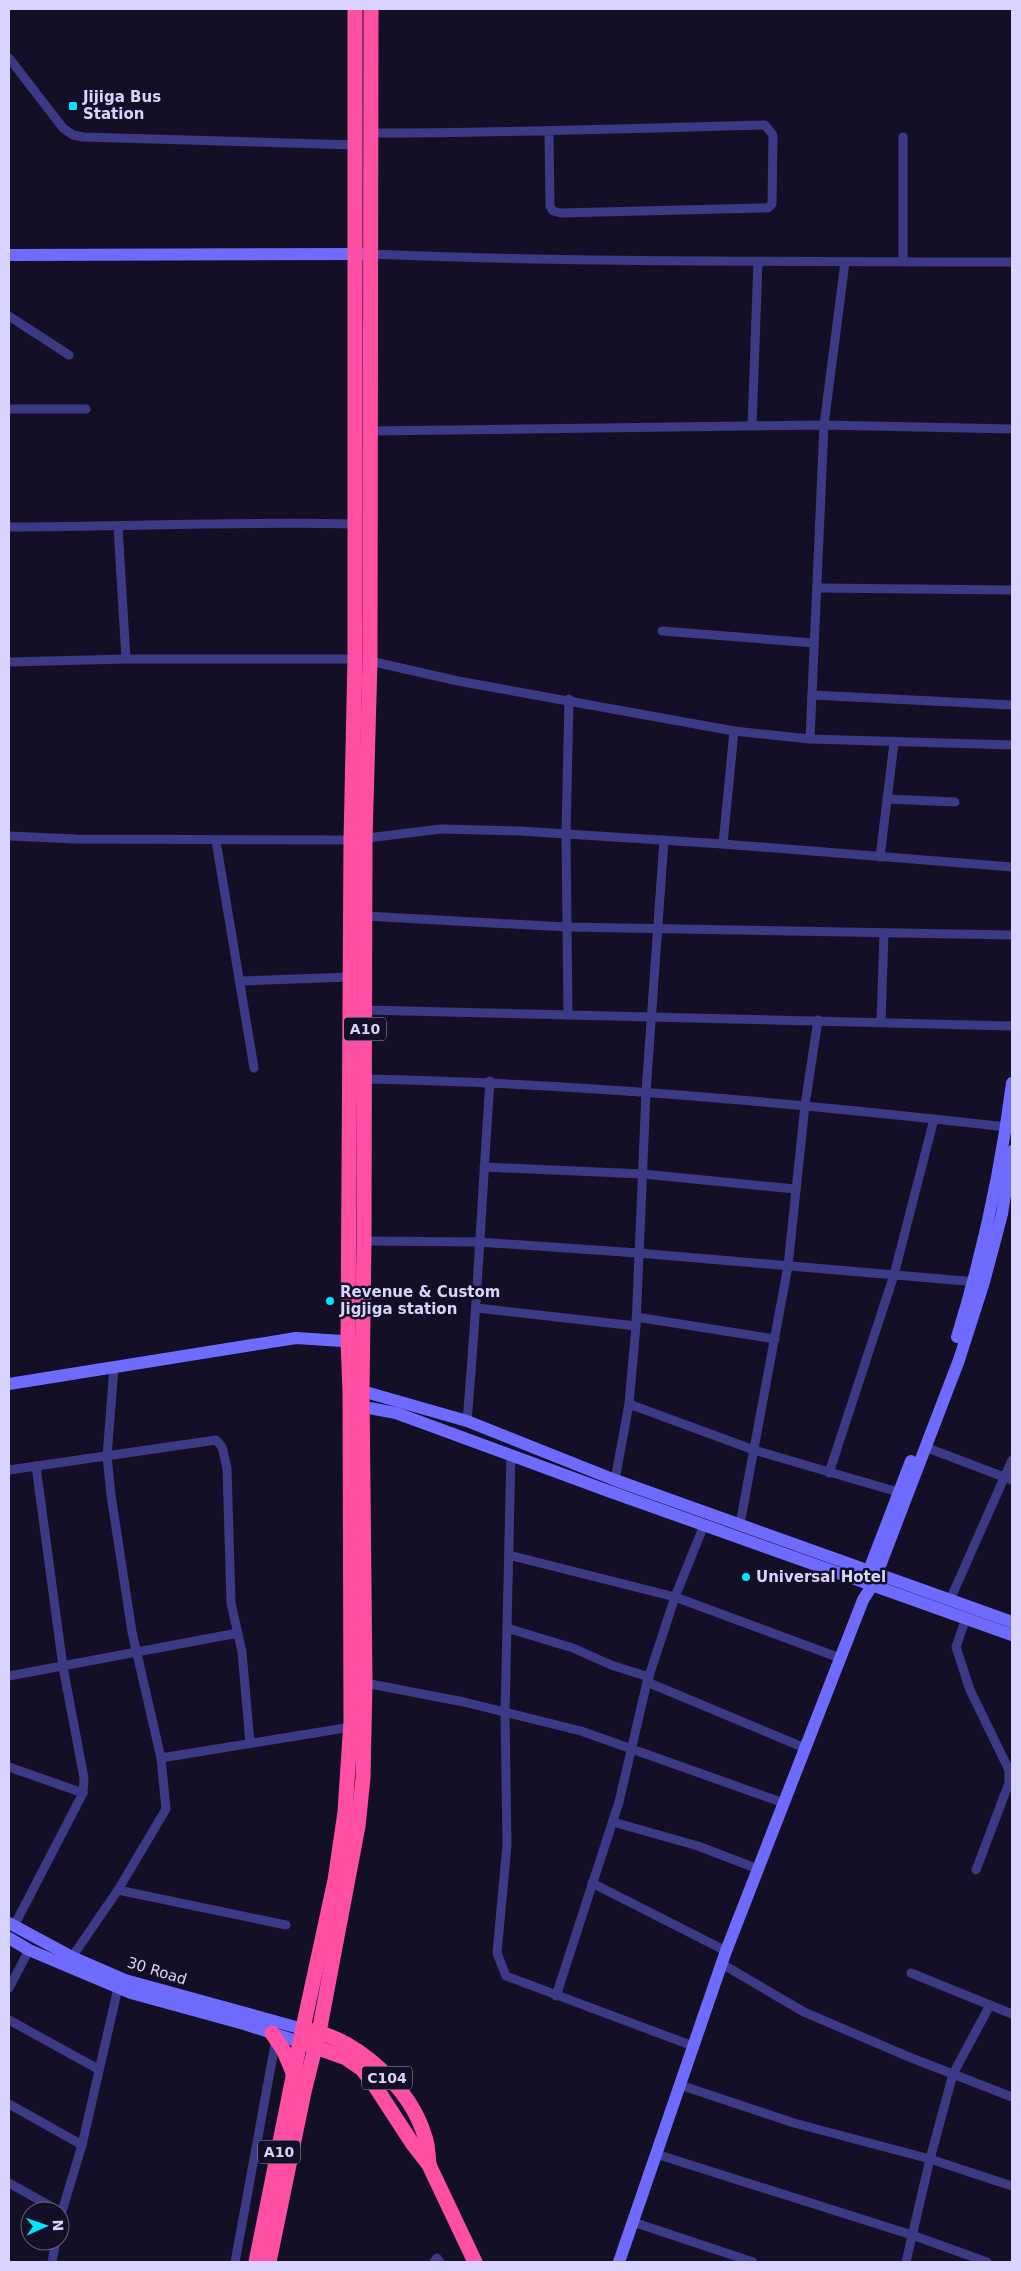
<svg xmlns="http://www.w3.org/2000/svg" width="1021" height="2271" font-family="'DejaVu Sans',sans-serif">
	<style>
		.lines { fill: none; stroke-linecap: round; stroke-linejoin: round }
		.street { stroke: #3d3a85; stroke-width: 9 }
		.secondary { stroke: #6f6bff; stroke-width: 12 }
		.highway { stroke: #ff4fa3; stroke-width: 15 }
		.poi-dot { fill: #00e5ff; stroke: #130f26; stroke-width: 2 }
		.labels { text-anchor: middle; stroke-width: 5; stroke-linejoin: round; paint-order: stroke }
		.shield { fill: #130f26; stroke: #9e99be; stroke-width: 1 }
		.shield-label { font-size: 14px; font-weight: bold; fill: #d9d4ff }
		.poi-label { font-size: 15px; font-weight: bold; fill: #d9d4ff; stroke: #130f26; text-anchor: start }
		.street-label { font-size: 15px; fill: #d9d4ff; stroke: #130f26 }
	</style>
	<rect width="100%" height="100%" fill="#130f26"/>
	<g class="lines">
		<!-- street -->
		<g class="street">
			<polyline points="9,58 63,128 73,135 83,137 355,145"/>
			<path d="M 370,133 C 502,133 633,129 765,125 L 773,135 L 772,204 L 768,208 L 761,208 L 561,213 L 553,211 L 550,206 L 549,132"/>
			<path d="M 370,254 C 584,263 798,261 1012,262"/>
			<polyline points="903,261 903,137"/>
			<polyline points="9,316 69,355"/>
			<polyline points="9,409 86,409"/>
			<polyline points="752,426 758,262"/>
			<polyline points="370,431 824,425 1012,429"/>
			<path d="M 9,527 C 124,527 239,521 354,524"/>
			<polyline points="118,527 126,659"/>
			<polyline points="817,588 1012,590"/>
			<polyline points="662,631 814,643"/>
			<polyline points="370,661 458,681 734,731 810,739 1012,745"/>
			<polyline points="9,662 126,659 355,659"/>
			<polyline points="812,695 1012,705"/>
			<polyline points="810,739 824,425 845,262"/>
			<polyline points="887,799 955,802"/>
			<polyline points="9,836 76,839 351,840 441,829 520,831 723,844 1012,867"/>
			<polyline points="216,841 254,1068"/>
			<polyline points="723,844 734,731"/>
			<polyline points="880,857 894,743"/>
			<polyline points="365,916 567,927 1012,935"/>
			<polyline points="240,981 350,977"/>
			<polyline points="365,1010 1012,1026"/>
			<polyline points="568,1015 566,834 569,699"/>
			<polyline points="881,1022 884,933"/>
			<path d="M 364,1079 C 579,1083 793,1103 1007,1127"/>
			<polyline points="484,1167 643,1174 795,1189"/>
			<polyline points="364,1241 479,1242 638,1253 977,1282"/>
			<polyline points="477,1308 636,1326"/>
			<polyline points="636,1317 775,1339"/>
			<polyline points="629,1404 754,1450 898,1492"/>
			<path d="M 467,1421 C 477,1308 482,1195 490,1081"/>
			<polyline points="925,1447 1012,1480"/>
			<polyline points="511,1454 505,1713 507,1845 497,1953 506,1976 693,2046"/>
			<polyline points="9,1470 216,1440 222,1447 227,1468 231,1603 242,1652 250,1743"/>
			<polyline points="829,1473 894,1275 934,1119"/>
			<polyline points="615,1480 629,1404 636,1326 646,1092 664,840"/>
			<polyline points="740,1524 788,1266 805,1105 818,1020"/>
			<polyline points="509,1555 675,1597 840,1658"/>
			<polyline points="950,1600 1012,1460"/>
			<polyline points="966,1618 956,1647 970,1690 1009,1770 1009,1783 976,1870"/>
			<polyline points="507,1628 573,1648 611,1665 649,1677"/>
			<polyline points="9,1676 238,1633"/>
			<polyline points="647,1682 805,1748"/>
			<polyline points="365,1683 464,1702 581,1731 784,1803"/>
			<polyline points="161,1758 351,1727"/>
			<polyline points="9,1767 83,1793"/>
			<polyline points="613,1822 698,1846 758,1869"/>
			<polyline points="592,1883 726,1951"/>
			<polyline points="118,1890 286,1925"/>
			<polyline points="14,1926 83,1793 84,1778 63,1667 36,1466"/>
			<polyline points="72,1957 118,1890 166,1809 161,1758 132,1632 111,1495 107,1456 114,1368"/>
			<polyline points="722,1964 804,2012 909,2057 1012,2097"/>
			<polyline points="911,1973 1012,2014"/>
			<polyline points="9,1988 29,1950"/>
			<polyline points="556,1996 619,1802 647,1682 675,1597 704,1525"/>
			<polyline points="9,2020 98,2069"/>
			<polyline points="680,2085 794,2123 930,2159 1012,2186"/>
			<polyline points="9,2104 82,2145"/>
			<polyline points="656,2154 912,2235 987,2262"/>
			<polyline points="9,2183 59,2211"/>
			<polyline points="60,2218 82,2145 118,1988"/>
			<polyline points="633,2222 753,2262"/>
			<polyline points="52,2262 56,2241"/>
			<polyline points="235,2262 276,2039"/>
			<polyline points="434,2262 437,2258 440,2262"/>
			<polyline points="906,2262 930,2159 953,2074 990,2005"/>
		</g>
		<!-- secondary -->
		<g class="secondary">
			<polyline points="9,255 365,254"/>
			<path d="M 957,1337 C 983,1253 1001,1170 1012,1083"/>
			<polyline points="9,1384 296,1338 358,1342"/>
			<polyline points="355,1392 362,1391 467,1421 615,1480 1012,1622"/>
			<polyline points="353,1405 396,1413 611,1492 1012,1635"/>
			<polyline points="866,1578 911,1461"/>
			<polyline points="9,1923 72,1957 125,1980 303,2029"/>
			<polyline points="9,1938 29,1950 131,1993 244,2024 300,2042"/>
			<polyline points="619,2262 726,1951 863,1600 873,1584 959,1360 984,1282 1002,1214 1012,1151"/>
		</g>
		<!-- highway -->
		<g class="highway">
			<path d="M 309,2030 C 359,2040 411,2089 425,2137 C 428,2145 428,2155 429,2164"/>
			<polyline points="272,2033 284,2051 294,2075"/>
			<polyline points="307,2044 346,2058 362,2069 373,2083 412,2143 429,2165 475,2262"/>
			<polyline points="256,2262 300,2042 335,1880 345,1812 351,1722 350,1392 348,1341 351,840 355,659 355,9"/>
			<polyline points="269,2262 304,2092 319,2032 358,1826 363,1778 365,1683 362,1391 364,1241 365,839 370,661 371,9"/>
		</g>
	</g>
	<!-- markers -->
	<g class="poi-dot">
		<rect x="68" y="101" width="10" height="10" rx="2.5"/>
		<circle cx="330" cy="1301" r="5"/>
		<circle cx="746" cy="1577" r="5"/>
	</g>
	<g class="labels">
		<!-- shield labels -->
		<g class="shield">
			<rect x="344" y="1017.5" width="42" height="23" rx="4"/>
			<rect x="362" y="2066.5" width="50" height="23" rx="4"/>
			<rect x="258" y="2140.5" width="42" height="23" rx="4"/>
		</g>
		<g class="shield-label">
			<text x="365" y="1034">A10</text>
			<text x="387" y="2083">C104</text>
			<text x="279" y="2157">A10</text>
		</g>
		<!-- poi labels -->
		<g class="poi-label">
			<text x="83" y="102">Jijiga Bus<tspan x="83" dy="17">Station</tspan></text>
			<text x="340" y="1297">Revenue &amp; Custom<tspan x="340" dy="17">Jigjiga station</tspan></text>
			<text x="756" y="1582">Universal Hotel</text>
		</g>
		<!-- street labels -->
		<g class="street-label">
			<text transform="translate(157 1971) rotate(17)" y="5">30 Road</text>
		</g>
	</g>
	<!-- border -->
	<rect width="1021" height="2271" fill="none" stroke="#d9d4ff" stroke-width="20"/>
	<!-- north arrow -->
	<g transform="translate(45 2226) rotate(88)"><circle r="24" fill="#130f26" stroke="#625e7d"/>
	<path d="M0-4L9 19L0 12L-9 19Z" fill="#00e5ff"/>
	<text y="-8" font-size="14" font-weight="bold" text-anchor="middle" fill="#d9d4ff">N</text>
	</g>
</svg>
